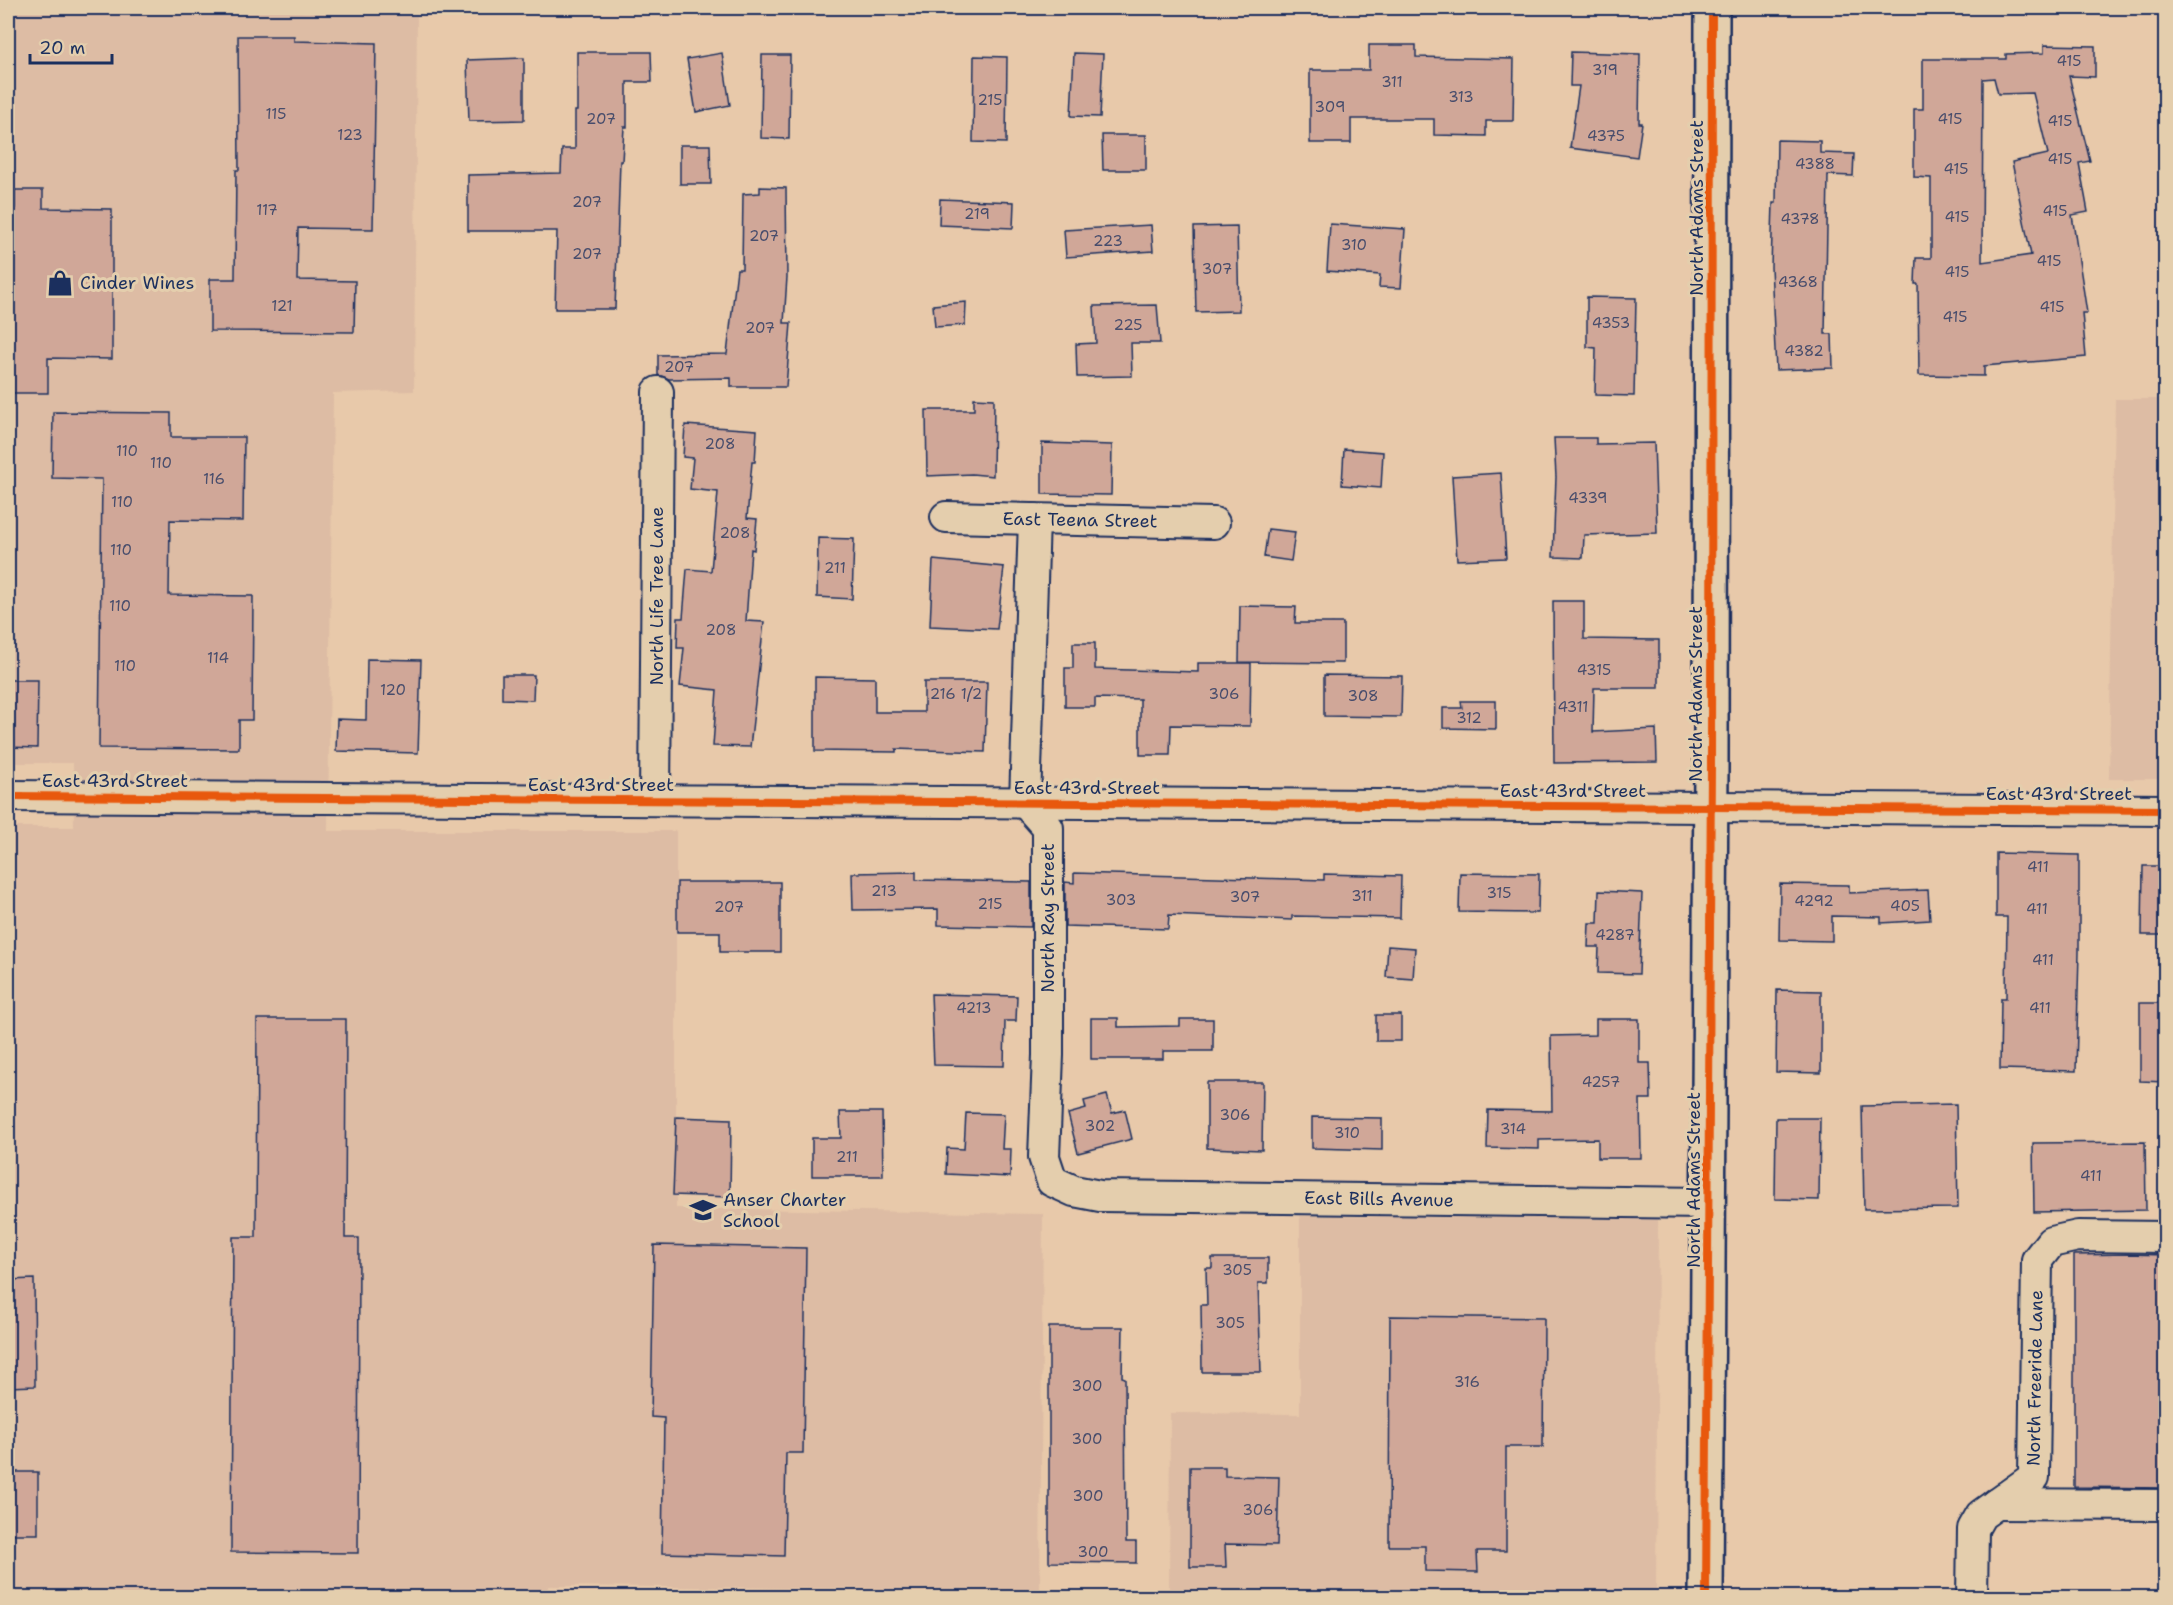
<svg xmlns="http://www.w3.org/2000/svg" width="2173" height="1605" font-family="'Shantell Sans',sans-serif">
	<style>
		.built { fill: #ddbca4 }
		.building { fill: #d0a798; stroke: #1b2f5e; stroke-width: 1.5; fill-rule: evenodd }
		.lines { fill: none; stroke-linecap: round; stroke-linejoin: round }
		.street-casing { stroke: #1b2f5e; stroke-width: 34 }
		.secondary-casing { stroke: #1b2f5e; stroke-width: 38 }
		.street { stroke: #e4cead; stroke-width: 30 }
		.secondary { stroke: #e4cead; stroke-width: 33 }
		.cycleway-casing { stroke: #e4cead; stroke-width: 11 }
		.cycleway { stroke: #e8590c; stroke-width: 8 }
		.labels { text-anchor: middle; stroke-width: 6; stroke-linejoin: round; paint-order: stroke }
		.number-label { font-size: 15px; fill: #484d6c }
		.street-label { font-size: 18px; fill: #1b2f5e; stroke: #e4cead }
		.poi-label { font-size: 18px; fill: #1b2f5e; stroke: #e4cead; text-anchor: start }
	</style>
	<rect width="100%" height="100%" fill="#e8c9aa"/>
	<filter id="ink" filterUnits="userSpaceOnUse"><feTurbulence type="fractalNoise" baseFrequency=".0167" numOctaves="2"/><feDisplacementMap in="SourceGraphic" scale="12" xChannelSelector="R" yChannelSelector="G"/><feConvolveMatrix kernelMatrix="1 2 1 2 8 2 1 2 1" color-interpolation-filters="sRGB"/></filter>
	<g filter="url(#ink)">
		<!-- built -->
		<g class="built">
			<polygon points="8,8 303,8 304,12 417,13 414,391 333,393 328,831 676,831 676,1208 1043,1214 1040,1590 548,1586 547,1598 8,1597 8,827 74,827 73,763 8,763"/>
			<polygon points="2115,399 2165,399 2165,779 2109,779"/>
			<polygon points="1300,1216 1658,1219 1656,1597 1169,1598 1170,1413 1300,1414"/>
		</g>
		<!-- building -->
		<g class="building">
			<polygon points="238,36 294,36 294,41 376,43 373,229 298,228 297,280 355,281 354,332 210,331 210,279 235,279 236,170 239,170"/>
			<polygon points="1369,45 1416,45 1416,57 1514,59 1513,121 1486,121 1486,136 1434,135 1434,119 1351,119 1351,143 1310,143 1310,70 1369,70"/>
			<path d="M 2044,45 L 2095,46 L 2095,77 L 2069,76 L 2090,161 L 2079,163 L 2088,212 L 2072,215 L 2087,313 L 2082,313 L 2086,357 L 1984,366 L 1984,376 L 1919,375 L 1918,284 L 1915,284 L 1916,258 L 1931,258 L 1931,178 L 1914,177 L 1914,109 L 1923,109 L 1923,59 L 2006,59 L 2006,54 L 2044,53 ZM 1994,78 L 1998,94 L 2033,93 L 2048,154 L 2012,162 L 2031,255 L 1982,262 L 1983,79 Z"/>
			<polygon points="577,52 651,52 652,82 627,82 627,127 624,127 622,161 620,161 615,309 555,309 557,231 468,231 468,175 561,173 562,149 575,149 575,111 577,111"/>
			<polygon points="1571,52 1640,54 1639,123 1642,123 1637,157 1570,148 1579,86 1570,86"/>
			<polygon points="722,53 730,105 696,112 687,59"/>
			<polygon points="1074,53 1103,54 1100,117 1071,116"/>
			<polygon points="762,55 790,55 789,139 761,138"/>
			<polygon points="974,56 1007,57 1006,143 973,142"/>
			<polygon points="524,58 524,120 469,121 467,60"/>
			<polygon points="1102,135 1146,135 1146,170 1103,170"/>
			<polygon points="1777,140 1820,141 1820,153 1854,154 1853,176 1828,175 1825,334 1832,334 1833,368 1776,370 1771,267 1773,203 1776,203"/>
			<polygon points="680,145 710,145 711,184 680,184"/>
			<polygon points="760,187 786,188 787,277 784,323 791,323 786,387 731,387 731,378 669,379 658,375 658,355 727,354 737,269 742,269 743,194 760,193"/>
			<polygon points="15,190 43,190 43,208 112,209 112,359 48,358 48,393 8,393 8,208 15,208"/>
			<polygon points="940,199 1014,202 1013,228 939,225"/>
			<polygon points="1330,224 1405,229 1401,288 1379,287 1380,275 1327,271"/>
			<polygon points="1151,225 1153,251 1066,257 1064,230"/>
			<polygon points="1237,226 1239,311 1196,312 1194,227"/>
			<polygon points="1587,297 1636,298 1634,396 1595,395 1596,348 1587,347"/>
			<polygon points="966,302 965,325 935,327 933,305"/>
			<polygon points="1157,305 1160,343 1131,343 1132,376 1077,377 1076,344 1096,343 1094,306"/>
			<polygon points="974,398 994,399 993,476 972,474 927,476 926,410 974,410"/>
			<polygon points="53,412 171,413 171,437 244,437 243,521 170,520 169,595 253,596 252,720 239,720 239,749 99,748 102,479 52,478"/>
			<polygon points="685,425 757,430 755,462 752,462 747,518 757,519 754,550 751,549 746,621 764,622 750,747 713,746 717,690 680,686 684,648 677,648 678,618 683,618 687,569 711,571 718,492 690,489 693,458 683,457"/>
			<polygon points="1554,438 1596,438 1596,444 1654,443 1657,533 1584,535 1583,558 1553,557 1556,477"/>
			<polygon points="1042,443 1112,445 1111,495 1042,494"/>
			<polygon points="1344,449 1383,452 1381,488 1342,485"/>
			<polygon points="1501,473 1506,558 1457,560 1452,476"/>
			<polygon points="1268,529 1295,532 1291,561 1264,557"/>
			<polygon points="818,538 854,539 852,599 817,597"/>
			<polygon points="933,560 1004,567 997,629 930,626"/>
			<polygon points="1553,601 1584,601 1584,639 1659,640 1659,688 1594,688 1593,732 1656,729 1657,762 1554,763"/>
			<polygon points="1240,606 1296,607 1295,623 1343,623 1343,663 1239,662"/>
			<polygon points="1073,643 1095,643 1095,669 1198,672 1198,663 1251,663 1250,726 1171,725 1170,755 1140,755 1140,699 1095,698 1095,707 1065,707 1065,668 1073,668"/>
			<polygon points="367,659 421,660 418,753 336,751 337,719 366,720"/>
			<polygon points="502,675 534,675 533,700 502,699"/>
			<polygon points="1324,675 1402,676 1401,717 1324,716"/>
			<polygon points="815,677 875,678 875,712 924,712 924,682 987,682 985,752 896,749 896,752 815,751"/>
			<polygon points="8,680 38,680 37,748 8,747"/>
			<polygon points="1461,701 1496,701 1496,729 1443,728 1443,708 1462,708"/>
			<polygon points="1996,853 2079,855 2079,952 2076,1071 2000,1069 2001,998 2006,998 2007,917 1996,917"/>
			<polygon points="2143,866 2166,866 2166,935 2142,935"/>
			<polygon points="916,872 916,880 1031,882 1031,927 938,925 938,909 853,910 852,873"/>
			<polygon points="1074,873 1324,880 1324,874 1401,876 1400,918 1292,916 1292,920 1169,915 1168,929 1065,926 1065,882 1074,883"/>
			<polygon points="1460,873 1539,874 1538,913 1459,912"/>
			<polygon points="677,882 780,882 780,952 720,952 720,932 677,932"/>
			<polygon points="1780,884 1849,885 1849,893 1928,890 1930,920 1881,923 1881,917 1832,916 1832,941 1779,940"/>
			<polygon points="1599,891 1642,893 1639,974 1598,973 1599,947 1588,947 1589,923 1598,923"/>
			<polygon points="1388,946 1415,948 1413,979 1386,977"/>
			<polygon points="1777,990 1821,991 1821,1073 1776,1072"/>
			<polygon points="931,994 1017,996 1016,1021 1005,1021 1004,1066 934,1065"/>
			<polygon points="2140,1003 2166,1003 2166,1082 2140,1081"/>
			<rect x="1376" y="1015" width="25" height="26"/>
			<polygon points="1091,1018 1118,1018 1118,1027 1180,1026 1180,1019 1213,1019 1213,1051 1163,1051 1163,1059 1091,1059"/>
			<polygon points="257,1019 346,1019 345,1238 359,1238 358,1553 231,1552 233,1237 256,1237"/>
			<polygon points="1596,1019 1639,1019 1639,1063 1650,1063 1651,1099 1640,1099 1641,1158 1598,1158 1598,1139 1539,1140 1539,1149 1487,1148 1488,1110 1552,1111 1551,1036 1596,1035"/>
			<polygon points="1207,1082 1263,1082 1262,1150 1207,1148"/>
			<polygon points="1107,1095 1112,1113 1125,1110 1132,1139 1078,1153 1068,1114 1086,1109 1084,1101"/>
			<polygon points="1956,1104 1958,1208 1864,1209 1862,1106"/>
			<polygon points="840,1112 882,1112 883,1176 812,1176 812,1138 841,1138"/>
			<polygon points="966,1113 1004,1114 1002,1149 1011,1149 1010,1177 946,1174 947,1148 964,1149"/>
			<polygon points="676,1117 731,1119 730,1197 673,1195"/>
			<polygon points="1312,1117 1382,1118 1382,1150 1312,1148"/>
			<polygon points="1776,1118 1820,1118 1819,1200 1775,1199"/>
			<polygon points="2145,1142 2146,1210 2034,1212 2033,1143"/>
			<polygon points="654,1245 806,1248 803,1453 786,1453 784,1556 662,1553 664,1418 651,1417"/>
			<polygon points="2127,1254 2166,1255 2166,1488 2074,1487 2074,1255"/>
			<polygon points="1212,1258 1268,1258 1268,1283 1258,1283 1261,1372 1202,1372 1201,1305 1207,1305 1206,1268 1212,1268"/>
			<polygon points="34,1279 35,1386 8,1387 8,1280"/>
			<polygon points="1390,1316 1544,1318 1543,1447 1506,1447 1506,1551 1477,1551 1478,1572 1425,1571 1425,1546 1389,1546"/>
			<polygon points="1049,1327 1123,1327 1122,1377 1125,1378 1126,1542 1136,1542 1136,1563 1049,1562"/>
			<polygon points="1190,1467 1225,1467 1225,1476 1279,1477 1277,1545 1225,1544 1226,1567 1190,1567"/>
			<rect x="8" y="1472" width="30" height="62"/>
		</g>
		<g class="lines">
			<!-- street casing -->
			<g class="street-casing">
				<g id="street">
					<polyline points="946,517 1214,523"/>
					<polyline points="1034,519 1025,802 1048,828 1048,1055 1044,1157 1052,1181 1074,1191 1100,1196 1709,1203"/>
					<polyline points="8,796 2166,810"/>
					<polyline points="655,800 658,392"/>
					<polyline points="1996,1504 2166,1505"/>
					<polyline points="1972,1598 1973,1529 1981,1515 2034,1477 2037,1260 2051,1242 2078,1236 2166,1237"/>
				</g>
			</g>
			<!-- secondary casing -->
			<g class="secondary-casing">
				<polyline id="secondary" points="1706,1598 1711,765 1712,8"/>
			</g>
			<!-- street -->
			<use href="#street" class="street"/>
			<!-- secondary -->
			<use href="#secondary" class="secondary"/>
			<!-- cycleway casing -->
			<g class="cycleway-casing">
				<g id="cycleway">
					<polyline points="8,796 2166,810"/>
					<polyline points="1706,1598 1711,765 1712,8"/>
				</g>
			</g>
			<!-- cycleway -->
			<use href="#cycleway" class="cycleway"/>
		</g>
	</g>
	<!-- icons -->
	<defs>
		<g id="shop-bare" transform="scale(2.07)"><path d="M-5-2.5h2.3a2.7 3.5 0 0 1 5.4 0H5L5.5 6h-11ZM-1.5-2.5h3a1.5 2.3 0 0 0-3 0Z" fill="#1b2f5e" stroke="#e4cead" stroke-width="2.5" paint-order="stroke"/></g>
		<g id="school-bare" transform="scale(2.07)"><path d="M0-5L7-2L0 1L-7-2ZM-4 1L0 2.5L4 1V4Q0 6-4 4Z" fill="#1b2f5e" stroke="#e4cead" stroke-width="2.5" paint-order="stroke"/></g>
	</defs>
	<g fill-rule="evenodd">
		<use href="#shop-bare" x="60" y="283"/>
		<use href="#school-bare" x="703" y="1210"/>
	</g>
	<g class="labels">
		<!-- number labels -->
		<g class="number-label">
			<text x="2069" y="66">415</text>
			<text x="1605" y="75">319</text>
			<text x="1392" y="87">311</text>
			<text x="1461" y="102">313</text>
			<text x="990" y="105">215</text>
			<text x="1330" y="112">309</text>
			<text x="276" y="119">115</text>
			<text x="601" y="124">207</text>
			<text x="1950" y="124">415</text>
			<text x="2060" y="126">415</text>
			<text x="350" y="140">123</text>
			<text x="1606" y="141">4375</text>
			<text x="2060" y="164">415</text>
			<text x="1815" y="169">4388</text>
			<text x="1956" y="174">415</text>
			<text x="587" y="207">207</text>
			<text x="267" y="215">117</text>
			<text x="2055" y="216">415</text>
			<text x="977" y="219">219</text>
			<text x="1957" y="222">415</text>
			<text x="1800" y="224">4378</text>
			<text x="764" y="241">207</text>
			<text x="1108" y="246">223</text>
			<text x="1354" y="250">310</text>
			<text x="587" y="259">207</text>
			<text x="2049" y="266">415</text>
			<text x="1217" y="274">307</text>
			<text x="1957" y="277">415</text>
			<text x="1798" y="287">4368</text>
			<text x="282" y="311">121</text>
			<text x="2052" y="312">415</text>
			<text x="1955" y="322">415</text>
			<text x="1611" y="328">4353</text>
			<text x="1128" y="330">225</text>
			<text x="760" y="333">207</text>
			<text x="1804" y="356">4382</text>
			<text x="679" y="372">207</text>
			<text x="720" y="449">208</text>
			<text x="127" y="456">110</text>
			<text x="161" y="468">110</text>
			<text x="214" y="484">116</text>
			<text x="1588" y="503">4339</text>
			<text x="122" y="507">110</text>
			<text x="735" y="538">208</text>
			<text x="121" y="555">110</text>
			<text x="835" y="573">211</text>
			<text x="120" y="611">110</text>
			<text x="721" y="635">208</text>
			<text x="218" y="663">114</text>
			<text x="125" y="671">110</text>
			<text x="1594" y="675">4315</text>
			<text x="393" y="695">120</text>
			<text x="956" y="699">216 1/2</text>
			<text x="1224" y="699">306</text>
			<text x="1363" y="701">308</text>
			<text x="1573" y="712">4311</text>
			<text x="1469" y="723">312</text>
			<text x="2038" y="872">411</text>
			<text x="884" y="896">213</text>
			<text x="1499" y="898">315</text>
			<text x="1362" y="901">311</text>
			<text x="1245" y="902">307</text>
			<text x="1121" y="905">303</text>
			<text x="1814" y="906">4292</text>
			<text x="990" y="909">215</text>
			<text x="1905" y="911">405</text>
			<text x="729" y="912">207</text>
			<text x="2037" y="914">411</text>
			<text x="1615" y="940">4287</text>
			<text x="2043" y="965">411</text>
			<text x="974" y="1013">4213</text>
			<text x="2040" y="1013">411</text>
			<text x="1601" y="1087">4257</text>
			<text x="1235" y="1120">306</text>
			<text x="1100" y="1131">302</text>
			<text x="1513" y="1134">314</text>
			<text x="1347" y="1138">310</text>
			<text x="847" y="1162">211</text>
			<text x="2091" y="1181">411</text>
			<text x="1237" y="1275">305</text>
			<text x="1230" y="1328">305</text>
			<text x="1467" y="1387">316</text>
			<text x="1087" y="1391">300</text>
			<text x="1087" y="1444">300</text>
			<text x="1088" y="1501">300</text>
			<text x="1258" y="1515">306</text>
			<text x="1093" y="1557">300</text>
		</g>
		<!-- street labels -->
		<g class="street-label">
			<text transform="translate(1697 208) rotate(-90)" y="6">North Adams Street</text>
			<text transform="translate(1080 520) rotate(1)" y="6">East Teena Street</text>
			<text transform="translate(657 596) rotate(-90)" y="6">North Life Tree Lane</text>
			<text transform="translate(1696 694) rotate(-90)" y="6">North Adams Street</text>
			<text x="115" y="787">East 43rd Street</text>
			<text x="601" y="791">East 43rd Street</text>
			<text x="1087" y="794">East 43rd Street</text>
			<text x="1573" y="797">East 43rd Street</text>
			<text x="2059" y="800">East 43rd Street</text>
			<text transform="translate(1048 918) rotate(-90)" y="6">North Ray Street</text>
			<text transform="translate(1694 1180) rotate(-90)" y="6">North Adams Street</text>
			<text transform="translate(1379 1199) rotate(1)" y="6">East Bills Avenue</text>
			<text transform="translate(2035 1378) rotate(-89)" y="6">North Freeride Lane</text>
		</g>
		<!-- poi labels -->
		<g class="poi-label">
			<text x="80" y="289">Cinder Wines</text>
			<text x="723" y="1206">Anser Charter<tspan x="723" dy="21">School</tspan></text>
		</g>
	</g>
	<!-- margin -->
	<rect width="2173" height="1605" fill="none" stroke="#e4cead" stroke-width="30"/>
	<rect x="15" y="15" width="2143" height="1575" fill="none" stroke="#1b2f5e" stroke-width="2" filter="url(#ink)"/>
	<!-- scale -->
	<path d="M30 54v9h82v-9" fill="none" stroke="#1b2f5e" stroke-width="3"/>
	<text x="39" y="54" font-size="18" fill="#1b2f5e" stroke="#e4cead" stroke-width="4.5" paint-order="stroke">20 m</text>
</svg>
